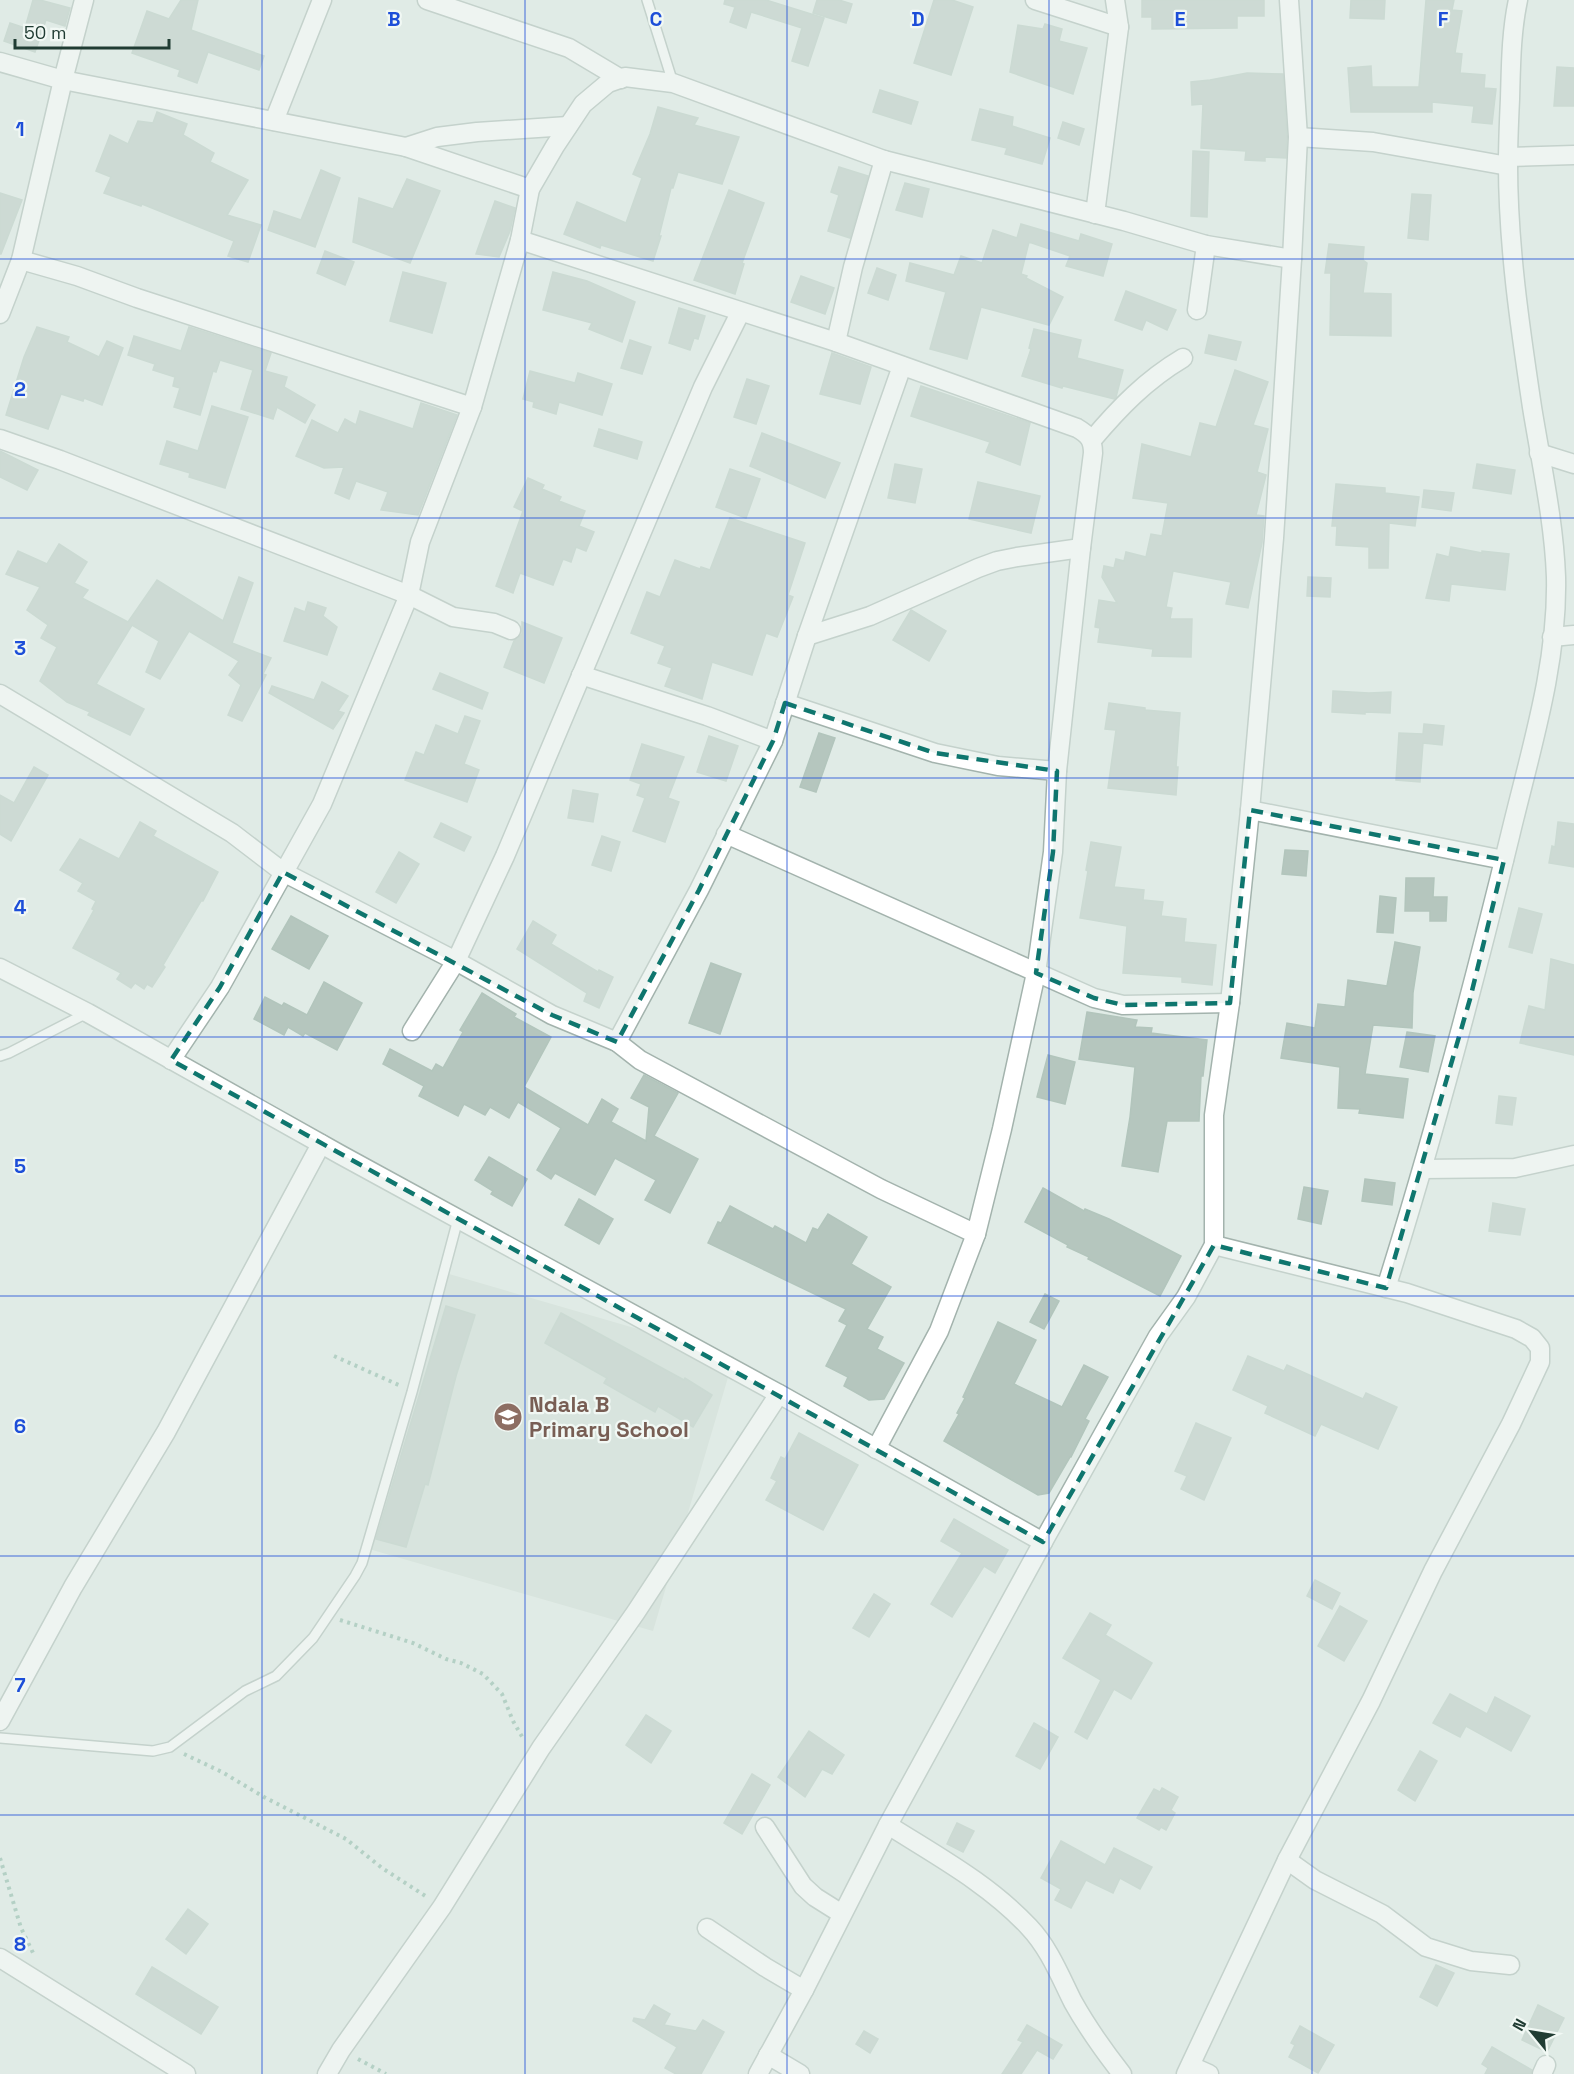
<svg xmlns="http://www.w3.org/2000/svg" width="1574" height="2074" font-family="'Space Grotesk',sans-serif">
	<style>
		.built { fill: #cedbd4 }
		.building { fill: #b5c6be; stroke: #b2c5bc; stroke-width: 1.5 }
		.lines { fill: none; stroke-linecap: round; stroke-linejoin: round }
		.service-casing { stroke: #a3b3ad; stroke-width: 12 }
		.minor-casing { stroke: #a3b3ad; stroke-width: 21 }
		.path { stroke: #7fb09d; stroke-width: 4; stroke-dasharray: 3 4.5; stroke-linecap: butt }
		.service { stroke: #fff; stroke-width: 9 }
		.minor { stroke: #fff; stroke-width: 18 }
		.marked { fill: none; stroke: #0f766e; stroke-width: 4.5; stroke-dasharray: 12 8; stroke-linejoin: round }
		.grid { fill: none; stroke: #1d4ed8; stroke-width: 1.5; stroke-opacity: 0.55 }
		.labels { text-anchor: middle; stroke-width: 4.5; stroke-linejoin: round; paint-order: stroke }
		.education-label { font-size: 22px; font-weight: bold; fill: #785e54; stroke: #f1f8f4; text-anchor: start }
		.grid-label { font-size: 20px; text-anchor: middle; font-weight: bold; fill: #1d4ed8; stroke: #f1f8f4; stroke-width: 4.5; stroke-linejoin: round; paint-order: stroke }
	</style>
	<rect width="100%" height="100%" fill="#e0ebe6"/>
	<!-- built -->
	<polygon class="built" points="449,1274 734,1357 653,1631 369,1549"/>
	<!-- building -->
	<g class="building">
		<polygon points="33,0 40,0 70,8 65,26 46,20 35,52 4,41 10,23 25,28"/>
		<polygon points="181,0 198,0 191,30 264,56 259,70 208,52 197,83 178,76 180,70 132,53 147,11 169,19"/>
		<polygon points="725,0 766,0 824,18 808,66 792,61 802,28 751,12 746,28 730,22 735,7 724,4"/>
		<polygon points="817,0 839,0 852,4 846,23 813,13"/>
		<polygon points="934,0 952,0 973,7 951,75 914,63"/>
		<polygon points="1142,0 1264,0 1264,16 1237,16 1237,28 1152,29 1152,17 1142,17"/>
		<polygon points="1351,0 1385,0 1384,19 1350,18"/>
		<polygon points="1426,0 1454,0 1452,10 1462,11 1455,53 1462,54 1460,73 1485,75 1484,88 1496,89 1492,124 1472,122 1474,106 1432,102 1432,112 1351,112 1348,68 1371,66 1372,87 1419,87"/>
		<polygon points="1045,24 1062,29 1059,41 1087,48 1073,94 1010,72 1018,25 1043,29"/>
		<polygon points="1557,67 1574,68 1574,106 1554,106"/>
		<polygon points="1247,73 1283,74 1287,137 1286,158 1265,157 1265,161 1245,160 1246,151 1201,148 1203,104 1192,105 1191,82 1210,80"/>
		<polygon points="880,90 918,102 911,124 873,112"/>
		<polygon points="658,107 698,118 694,125 739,137 722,184 678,172 673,188 671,188 659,236 661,236 653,261 601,245 600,248 564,234 577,202 626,223 642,178 633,174 650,134"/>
		<polygon points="980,109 1013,117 1012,126 1050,138 1042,164 1005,154 1007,148 972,140"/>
		<polygon points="157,112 187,124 183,135 214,153 210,162 248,180 227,215 261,225 248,262 228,256 234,241 142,204 141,206 104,193 111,177 96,171 110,135 128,144 138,121 153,123"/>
		<polygon points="1063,122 1084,129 1079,145 1058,138"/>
		<polygon points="1193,151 1209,152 1207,217 1191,216"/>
		<polygon points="839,167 868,176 850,238 828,231 839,195 831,192"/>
		<polygon points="321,170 340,178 315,247 268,230 274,211 301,220"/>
		<polygon points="407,179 440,191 410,263 353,242 359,198 393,209"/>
		<polygon points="905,183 929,189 922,217 896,210"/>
		<polygon points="729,190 764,203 742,263 744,264 735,294 694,280"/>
		<polygon points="0,193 22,200 1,254 0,254"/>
		<polygon points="1412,194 1431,195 1428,240 1408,238"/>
		<polygon points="495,201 515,208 510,231 499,257 476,254"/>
		<polygon points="1021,224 1079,241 1081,234 1112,244 1103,276 1066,266 1070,256 1029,242 1021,274 1027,276 1026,278 1063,297 1049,325 981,307 967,359 930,349 946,292 906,281 910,263 954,275 961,256 982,263 993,230 1017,238"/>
		<polygon points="1329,244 1364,247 1363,260 1367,263 1363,293 1391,294 1391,336 1330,335 1331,273 1325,273"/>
		<polygon points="325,251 354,262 345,285 317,273"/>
		<polygon points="877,268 896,275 888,300 868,293"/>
		<polygon points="403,272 446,283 432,333 390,321"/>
		<polygon points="553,272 587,281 635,302 622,342 589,329 592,323 543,310"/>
		<polygon points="801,276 834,288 825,314 791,302"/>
		<polygon points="1126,291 1176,310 1167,330 1146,320 1142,330 1115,320"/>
		<polygon points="679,308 705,316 698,339 694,338 690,350 669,343"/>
		<polygon points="37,327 69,337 67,342 99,357 107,341 123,348 102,405 84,398 83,401 61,394 48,429 6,415 24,357"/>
		<polygon points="189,327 271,353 265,371 287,377 284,387 315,405 305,423 277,407 273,419 241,409 253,370 220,360 216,372 213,371 200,415 174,407 180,388 173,386 175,377 153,370 155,364 128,355 134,336 181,351"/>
		<polygon points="1034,329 1081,340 1077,358 1123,370 1116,397 1114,399 1063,386 1062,388 1022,376 1031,349 1029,348"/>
		<polygon points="1209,335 1241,342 1236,360 1205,353"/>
		<polygon points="630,340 651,347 642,374 621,368"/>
		<polygon points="832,353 871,367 860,404 820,394"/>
		<polygon points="1235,370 1268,382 1253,425 1268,429 1257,472 1266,475 1256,515 1264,516 1262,543 1248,608 1226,604 1231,582 1173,571 1166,607 1172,608 1170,619 1192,619 1191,657 1152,656 1153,649 1098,642 1100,628 1095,627 1099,600 1117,603 1102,577 1104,566 1114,568 1116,559 1124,561 1126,552 1146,557 1151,534 1162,536 1168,503 1133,498 1142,444 1191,457 1200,423 1216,427"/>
		<polygon points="530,371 575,383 578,373 612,384 602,415 559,402 556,414 533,407 534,402 523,399"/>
		<polygon points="747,379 769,386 756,424 734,417"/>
		<polygon points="921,386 1030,423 1020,465 986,452 990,442 911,416"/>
		<polygon points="421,403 457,415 418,515 381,510 388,492 356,481 349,499 335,493 344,467 324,468 296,456 312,420 338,433 345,419 356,425 360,411 413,429"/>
		<polygon points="212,406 248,417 225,488 189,477 190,473 160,464 167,441 198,451"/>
		<polygon points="599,429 642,442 637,459 594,446"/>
		<polygon points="762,433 840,463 825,498 750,466"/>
		<polygon points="0,451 38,470 27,490 0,477"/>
		<polygon points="895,464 922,469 915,503 888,498"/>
		<polygon points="1477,464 1515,470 1511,494 1473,488"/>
		<polygon points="730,469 760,479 746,518 716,507"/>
		<polygon points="528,478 544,485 542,489 561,497 559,501 585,511 579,526 594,532 586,551 576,547 571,562 563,559 553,585 520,573 513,593 496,586 523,511 514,507"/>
		<polygon points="978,482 1040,496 1031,533 969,519"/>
		<polygon points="1336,484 1385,488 1385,493 1419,497 1415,526 1389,523 1388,568 1369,568 1369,547 1336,545 1337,526 1332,526"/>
		<polygon points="1424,490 1454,493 1451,511 1422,507"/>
		<polygon points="730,518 805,543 788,595 793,597 777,637 766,633 752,675 712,662 702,699 665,686 672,668 658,663 665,646 631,633 647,592 660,597 675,560 700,569 701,567 710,570"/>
		<polygon points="59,544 87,562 74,583 88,590 82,598 128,622 157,580 223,621 239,577 253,583 232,643 271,658 263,674 266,675 242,721 228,715 241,685 229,675 239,661 189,631 160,679 146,672 159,641 132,625 96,684 144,709 130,735 88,715 90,712 67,702 40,681 57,647 41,638 48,625 27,610 40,587 6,574 18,551 47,564"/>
		<polygon points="1451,547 1482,553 1482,551 1509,554 1505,590 1451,584 1449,601 1426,598 1437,554 1449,557"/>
		<polygon points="1308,577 1331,578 1330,597 1307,596"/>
		<polygon points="308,602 326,608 323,616 337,627 327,655 284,641 295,608 305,612"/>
		<polygon points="911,610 946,631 929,661 893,640"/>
		<polygon points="522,622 562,638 544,683 504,667 514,641 522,634"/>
		<polygon points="440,673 488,693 482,709 433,689"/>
		<polygon points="322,682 348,696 338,711 344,713 333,729 269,693 272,686 314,700"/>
		<polygon points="1333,691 1369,693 1391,692 1390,713 1365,712 1365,714 1332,712"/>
		<polygon points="1109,703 1145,708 1145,710 1180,713 1176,767 1178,767 1176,795 1108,788 1116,730 1105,729"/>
		<polygon points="465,716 480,721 464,764 479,770 467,802 405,780 416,752 424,755 436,725 458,734"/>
		<polygon points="1424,724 1444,726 1442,745 1423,743 1420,782 1396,780 1399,733 1423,734"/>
		<polygon points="819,733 835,738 816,792 800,787"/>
		<polygon points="709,736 738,746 726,781 697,772"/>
		<polygon points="642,744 684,757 668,798 679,802 665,842 633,831 645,798 637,795 641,784 630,780"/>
		<polygon points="34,767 48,775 11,841 0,834 0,795 14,803"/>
		<polygon points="573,790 598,794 593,822 568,818"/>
		<polygon points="140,822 156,831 153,836 218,872 203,901 201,901 163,965 165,967 152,987 147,984 144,989 135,983 131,988 117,979 121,973 73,948 94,910 92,909 96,901 78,891 83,883 60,870 80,839 119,859"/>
		<polygon points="1558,822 1574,824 1574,867 1549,863 1552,846 1555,847"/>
		<polygon points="441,823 471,837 464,851 434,837"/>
		<polygon points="602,836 620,842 611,871 592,865"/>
		<polygon points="1091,842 1121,847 1114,887 1144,890 1143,900 1163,902 1161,916 1186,919 1184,942 1216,945 1212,985 1182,982 1182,977 1123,973 1127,926 1080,918 1088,871 1086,870"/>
		<polygon points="1285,850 1308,851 1306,876 1282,874"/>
		<polygon points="399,852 419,864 396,903 376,892"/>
		<polygon points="1406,878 1434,878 1433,897 1447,897 1446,921 1430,921 1430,911 1405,911"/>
		<polygon points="1380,896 1396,898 1393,933 1377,932"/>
		<polygon points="1519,908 1542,914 1532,953 1509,947"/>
		<polygon points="291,916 328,936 309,969 272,949"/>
		<polygon points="533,921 556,935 551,944 598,972 599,970 613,977 599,1008 584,1001 587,993 517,949"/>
		<polygon points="1395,942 1420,947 1413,993 1412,1028 1373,1025 1365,1074 1408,1079 1403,1118 1359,1113 1360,1109 1338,1108 1340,1067 1281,1058 1287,1023 1315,1028 1318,1004 1345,1007 1348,980 1387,986"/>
		<polygon points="1551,959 1574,965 1574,1055 1520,1043 1529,1006 1545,1010"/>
		<polygon points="711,963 741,974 720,1034 689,1023"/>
		<polygon points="324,982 362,1003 337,1050 305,1033 303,1036 288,1027 284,1035 254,1019 265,997 282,1006 284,1003 307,1015"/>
		<polygon points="482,993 516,1014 514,1017 551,1037 524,1087 588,1125 602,1099 618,1109 611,1122 646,1141 649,1107 631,1098 644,1075 678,1093 654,1136 698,1159 670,1213 645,1200 656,1180 615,1158 595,1195 555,1173 551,1179 537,1170 561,1128 518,1102 509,1118 490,1107 485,1115 464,1104 458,1116 419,1096 424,1086 383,1064 390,1049 432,1071 436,1064 443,1068 463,1032 460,1030"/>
		<polygon points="1087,1012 1137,1020 1135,1027 1152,1028 1151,1033 1207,1040 1203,1076 1201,1076 1199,1121 1167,1121 1158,1172 1122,1166 1130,1117 1135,1067 1079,1059"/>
		<polygon points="1407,1032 1435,1036 1428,1072 1400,1067"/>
		<polygon points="1048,1055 1075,1062 1065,1104 1037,1097"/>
		<polygon points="1499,1096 1516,1098 1512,1125 1496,1123"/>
		<polygon points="489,1157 527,1179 512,1206 491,1194 493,1191 475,1180"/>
		<polygon points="1365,1179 1395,1183 1392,1205 1362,1201"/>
		<polygon points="1304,1187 1328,1191 1321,1224 1298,1219"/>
		<polygon points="1043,1188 1084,1211 1085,1209 1109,1219 1181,1256 1160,1296 1088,1259 1089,1257 1067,1247 1068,1245 1025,1222"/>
		<polygon points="579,1199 613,1219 599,1244 565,1225"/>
		<polygon points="1493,1203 1525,1209 1520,1235 1489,1231"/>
		<polygon points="730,1206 773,1229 775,1226 806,1243 813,1228 818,1230 828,1214 867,1237 851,1264 891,1287 867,1329 883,1337 877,1349 904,1363 884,1399 869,1400 844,1386 848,1377 826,1366 847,1325 839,1321 846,1309 708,1243 718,1222 721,1223"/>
		<polygon points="1045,1294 1059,1301 1044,1329 1030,1322"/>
		<polygon points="446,1306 475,1315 456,1376 428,1485 425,1484 406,1547 376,1539"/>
		<polygon points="561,1313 684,1380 685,1378 712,1395 693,1427 658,1406 655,1412 604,1383 607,1378 545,1343"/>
		<polygon points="998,1322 1036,1340 1014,1384 1062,1407 1084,1365 1108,1377 1085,1419 1089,1421 1071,1457 1070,1457 1049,1493 1038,1495 944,1441 959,1414 957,1413 965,1398 963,1397"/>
		<polygon points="1248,1356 1284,1371 1287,1365 1363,1399 1366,1393 1397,1407 1378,1449 1321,1424 1315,1436 1265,1413 1268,1406 1233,1390"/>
		<polygon points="1196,1423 1231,1438 1204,1500 1181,1489 1187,1476 1175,1471"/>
		<polygon points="799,1433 858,1465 823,1530 766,1500 777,1481 771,1478 781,1457 785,1459"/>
		<polygon points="954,1519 1008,1550 995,1573 984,1566 952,1617 931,1604 962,1553 941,1541"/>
		<polygon points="1315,1580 1340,1593 1332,1609 1307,1596"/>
		<polygon points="874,1594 890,1604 869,1637 853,1628"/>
		<polygon points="1340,1606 1367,1621 1344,1661 1318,1646"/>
		<polygon points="1090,1613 1111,1625 1105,1635 1152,1663 1131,1699 1114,1689 1087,1739 1075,1732 1101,1680 1063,1658"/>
		<polygon points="1450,1694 1487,1714 1495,1697 1530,1716 1511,1751 1466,1726 1460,1737 1433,1723"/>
		<polygon points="646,1715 671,1731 651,1763 626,1745"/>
		<polygon points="1034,1723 1058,1737 1040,1769 1016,1756"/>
		<polygon points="809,1731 844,1755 832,1774 822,1769 805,1797 778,1777"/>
		<polygon points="1420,1751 1437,1761 1415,1801 1398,1790"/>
		<polygon points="752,1774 770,1785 742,1834 724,1823"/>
		<polygon points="1162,1788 1178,1797 1171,1810 1175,1813 1166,1830 1161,1827 1159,1830 1137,1818 1154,1789 1160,1792"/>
		<polygon points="957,1823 974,1831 963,1852 947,1844"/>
		<polygon points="1061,1841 1105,1865 1114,1848 1152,1867 1140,1889 1120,1878 1113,1893 1086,1880 1071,1908 1055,1900 1061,1889 1041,1878"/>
		<polygon points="188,1909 208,1924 186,1954 166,1939"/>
		<polygon points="1436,1965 1454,1973 1437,2006 1420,1997"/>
		<polygon points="152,1967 218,2007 201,2034 136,1994"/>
		<polygon points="654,2005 670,2014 664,2025 696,2031 703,2020 724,2032 701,2074 676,2074 665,2068 677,2047 633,2021 634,2018 645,2020"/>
		<polygon points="1538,2005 1564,2018 1547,2052 1522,2040"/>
		<polygon points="1027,2025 1062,2045 1053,2059 1037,2050 1021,2074 1002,2074 1023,2042 1018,2040"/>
		<polygon points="1300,2026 1334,2045 1318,2073 1289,2057 1295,2045 1291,2043"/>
		<polygon points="864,2031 878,2039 870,2053 856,2044"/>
		<polygon points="1492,2047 1532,2070 1531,2074 1485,2074 1488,2068 1482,2064"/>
	</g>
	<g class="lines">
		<!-- service casing -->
		<g class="service-casing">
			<g id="service">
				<polyline points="647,0 673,83"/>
				<polyline points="0,1056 9,1053 87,1013"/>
				<polyline points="0,1738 153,1751 170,1747 245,1691 276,1676 313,1638 355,1576 362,1563 412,1392 458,1219"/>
			</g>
		</g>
		<!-- minor casing -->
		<g class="minor-casing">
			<g id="minor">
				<polyline points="427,0 569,48 621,79"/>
				<polyline points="1035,0 1119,27"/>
				<polyline points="0,62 63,80 406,147 530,189"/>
				<polyline points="274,121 322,0"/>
				<polyline points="1298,137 1373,142 1508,166"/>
				<polyline points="406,147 437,137 477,132 568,126"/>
				<polyline points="1508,157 1574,155"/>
				<polyline points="1095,214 1119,27 1115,0"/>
				<path d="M 520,240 L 836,342 L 1077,428 C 1089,435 1093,440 1093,453 L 1081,548 L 1057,771 L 1053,852 L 1036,973 L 1002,1129 L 976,1234 L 939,1331 L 876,1449"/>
				<polyline points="21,260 77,276 137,298 472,407"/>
				<polyline points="1197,310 1206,245"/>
				<polyline points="0,314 21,260 63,80 84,0"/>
				<polyline points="836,342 853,267 884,160"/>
				<polyline points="0,439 60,460 409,595 453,617 494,623 511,630"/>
				<path d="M 1092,440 C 1119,408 1146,380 1183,358"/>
				<polyline points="1539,453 1574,464"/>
				<polyline points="807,636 870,616 978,568 997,561 1017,557 1081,548"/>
				<polyline points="1552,637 1574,635"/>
				<polyline points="581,675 707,716 773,741"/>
				<polyline points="0,694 232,833 283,872 456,961 552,1015 617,1042 640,1060 881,1189 976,1234"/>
				<polyline points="785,703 935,753 998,766 1057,771"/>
				<polyline points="1250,810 1504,860"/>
				<polyline points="726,834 1094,998 1123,1005 1230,1003"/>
				<polyline points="0,968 88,1013 341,1155 779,1394 1043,1542"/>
				<polyline points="412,1031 456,961 505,856 703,387 740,313"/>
				<polyline points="617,1042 699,890 773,741 807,636 902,366"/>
				<polyline points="171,1060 220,987 322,804 409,595 420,542 472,407 520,240 530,189 555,146 583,104 608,83 625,77 673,83 884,160 1124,221 1206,245 1292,259"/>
				<polyline points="1423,1169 1515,1168 1574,1155"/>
				<path d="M 1386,1288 C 1433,1139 1473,988 1510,836 C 1530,752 1558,665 1556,577 C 1554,521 1541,463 1532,407 C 1520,327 1508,246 1508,164 C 1508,143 1509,120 1510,99 C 1511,65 1511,33 1518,0"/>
				<polyline points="0,1721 73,1587 166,1432 321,1144"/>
				<path d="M 888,1825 C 937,1856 989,1884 1029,1927 C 1049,1948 1060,1976 1073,2002 C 1087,2027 1104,2051 1122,2074"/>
				<polyline points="765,1827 803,1886 815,1897 842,1914"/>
				<polyline points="1287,1860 1315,1880 1382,1914 1426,1947 1471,1961 1510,1965"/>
				<polyline points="707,1928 765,1967 804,1990"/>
				<polyline points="0,1958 186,2074"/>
				<polyline points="768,2055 800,2074"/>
				<polyline points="1191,2066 1209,2074"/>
				<polyline points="327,2074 341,2050 442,1907 541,1748 636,1612 779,1394"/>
				<polyline points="758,2074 804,1990 888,1825 1043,1542 1158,1336 1186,1297 1214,1245 1214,1115 1230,1003 1250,810 1274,538 1292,259 1298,137 1289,0"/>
				<polyline points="1186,2074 1287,1860 1371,1701 1433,1571 1511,1424 1540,1362 1540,1348 1532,1338 1516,1329 1407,1293 1214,1245"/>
				<polyline points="1542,2074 1546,2065"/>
			</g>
		</g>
		<!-- path -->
		<g class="path">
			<polyline points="334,1356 401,1386"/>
			<polyline points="340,1620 413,1643 446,1659 461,1663 483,1674 502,1694 513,1721 524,1740"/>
			<polyline points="184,1754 222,1772 264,1797 346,1839 382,1868 427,1897"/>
			<polyline points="0,1858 21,1928 34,1955"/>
			<polyline points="358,2059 386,2074"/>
		</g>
		<!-- service -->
		<use href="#service" class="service"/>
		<!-- minor -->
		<use href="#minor" class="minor"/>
	</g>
	<!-- marked area -->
	<path d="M0 0H1574V2074H0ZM 785,703 L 935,753 L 1057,771 L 1053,852 L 1036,973 L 1094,998 L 1123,1005 L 1230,1003 L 1250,810 L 1504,860 L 1470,999 L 1386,1288 L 1214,1245 L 1043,1542 L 171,1060 L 220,987 L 283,872 L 552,1015 L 617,1042 L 699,890 L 773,741 Z" fill="#e0ebe6" fill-opacity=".55" fill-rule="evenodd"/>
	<path class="marked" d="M 785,703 L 935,753 L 1057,771 L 1053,852 L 1036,973 L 1094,998 L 1123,1005 L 1230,1003 L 1250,810 L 1504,860 L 1470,999 L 1386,1288 L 1214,1245 L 1043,1542 L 171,1060 L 220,987 L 283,872 L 552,1015 L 617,1042 L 699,890 L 773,741 Z"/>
	<!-- grid -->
	<path class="grid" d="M 262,0 L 262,2074M 525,0 L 525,2074M 787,0 L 787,2074M 1049,0 L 1049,2074M 1312,0 L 1312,2074M 0,259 L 1574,259M 0,518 L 1574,518M 0,778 L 1574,778M 0,1037 L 1574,1037M 0,1296 L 1574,1296M 0,1556 L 1574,1556M 0,1815 L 1574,1815"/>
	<!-- icons -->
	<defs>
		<g id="school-disc" transform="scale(1.5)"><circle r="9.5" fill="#8d6e63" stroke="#f1f8f4"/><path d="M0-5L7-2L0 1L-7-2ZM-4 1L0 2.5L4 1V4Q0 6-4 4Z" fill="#fff"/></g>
	</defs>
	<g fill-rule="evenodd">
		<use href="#school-disc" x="508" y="1417"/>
	</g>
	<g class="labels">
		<!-- education labels -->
		<g class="education-label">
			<text x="529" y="1412">Ndala B<tspan x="529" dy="25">Primary School</tspan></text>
		</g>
	</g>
	<g class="grid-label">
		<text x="394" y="26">B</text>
		<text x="656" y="26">C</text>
		<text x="918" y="26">D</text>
		<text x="1180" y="26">E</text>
		<text x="1443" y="26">F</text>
		<text x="20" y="136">1</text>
		<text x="20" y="396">2</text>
		<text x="20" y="655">3</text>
		<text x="20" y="914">4</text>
		<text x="20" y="1173">5</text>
		<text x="20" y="1433">6</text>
		<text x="20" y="1692">7</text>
		<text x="20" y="1951">8</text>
	</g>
	<!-- north arrow -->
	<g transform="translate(1532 2032) rotate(300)" stroke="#f1f8f4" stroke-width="4.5" paint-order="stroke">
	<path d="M0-4.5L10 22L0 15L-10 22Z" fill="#203c33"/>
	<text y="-9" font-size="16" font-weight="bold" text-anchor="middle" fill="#203c33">N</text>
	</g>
	<!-- scale -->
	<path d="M15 39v9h154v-9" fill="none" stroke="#203c33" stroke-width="3"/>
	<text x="24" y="39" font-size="18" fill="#203c33" stroke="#f1f8f4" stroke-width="4.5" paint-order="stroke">50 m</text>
</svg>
